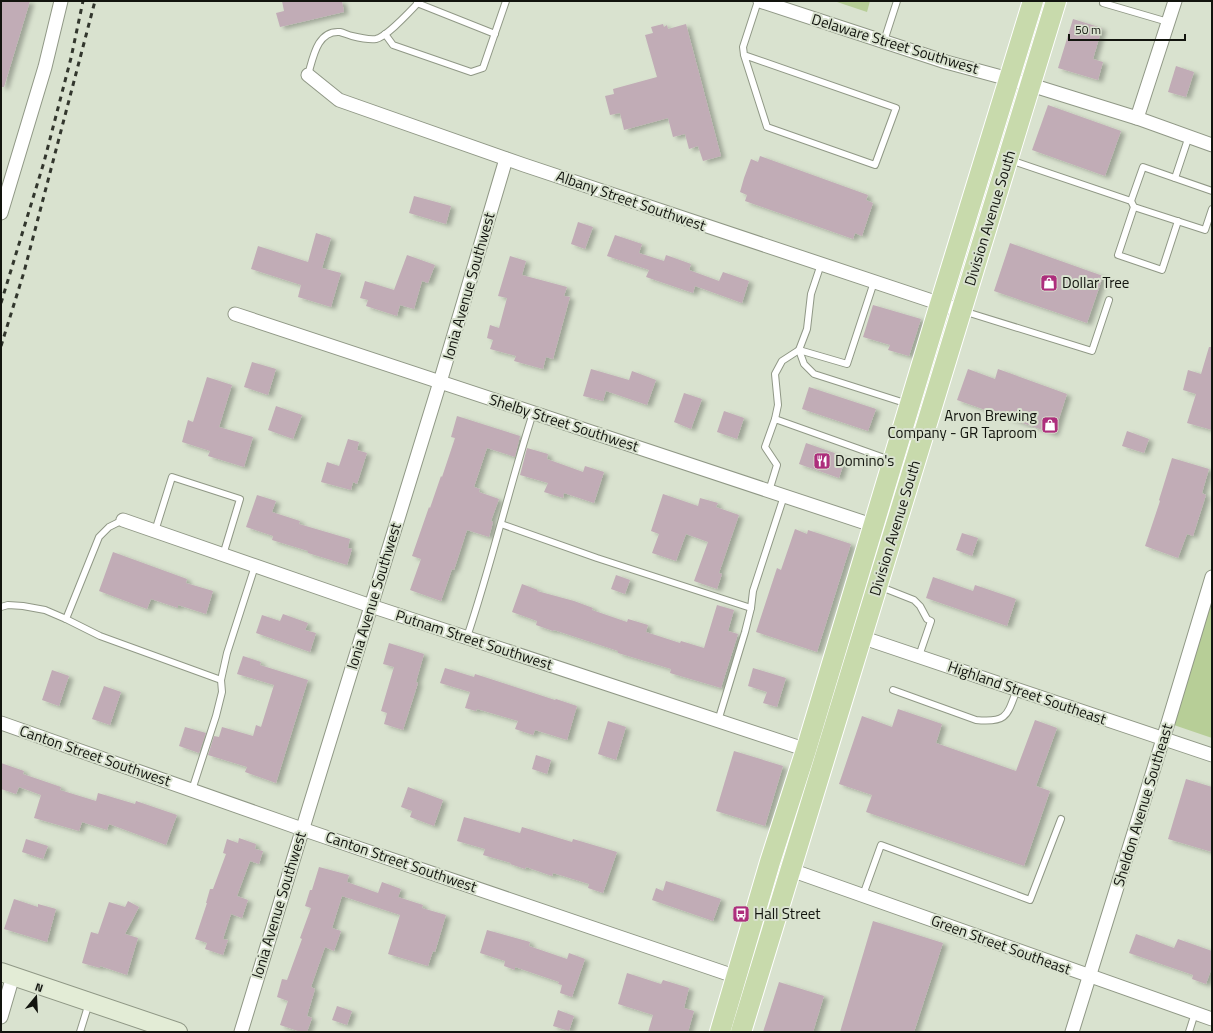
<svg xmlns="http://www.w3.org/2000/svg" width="1213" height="1033" font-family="'Titillium Web',sans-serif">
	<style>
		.green { fill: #b7ce97 }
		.building { fill: #c1acb6; filter: url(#shadow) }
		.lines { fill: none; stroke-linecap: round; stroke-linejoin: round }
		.lane-casing { stroke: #909886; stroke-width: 8 }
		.street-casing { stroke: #909886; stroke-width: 15 }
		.secondary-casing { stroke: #909886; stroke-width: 20 }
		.primary-casing { stroke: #fff; stroke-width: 22 }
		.lane { stroke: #fff; stroke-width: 6 }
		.street { stroke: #fff; stroke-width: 13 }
		.secondary { stroke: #e3ecd6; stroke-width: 18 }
		.primary { stroke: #c8daac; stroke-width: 20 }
		.rail { stroke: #32362d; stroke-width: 3; stroke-dasharray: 5 5; stroke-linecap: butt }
		.labels { text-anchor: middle; stroke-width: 4; stroke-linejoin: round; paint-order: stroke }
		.street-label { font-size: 15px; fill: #12140e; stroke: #d9e2cf }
		.poi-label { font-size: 15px; fill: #12140e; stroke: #d9e2cf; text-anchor: start }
	</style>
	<defs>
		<filter id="shadow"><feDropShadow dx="4.5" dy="2.5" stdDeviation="2" flood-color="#0004"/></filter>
	</defs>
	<rect width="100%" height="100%" fill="#d9e2cf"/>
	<!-- green -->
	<g class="green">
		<polygon points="834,1 870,1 867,12"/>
		<polygon points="1212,577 1212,738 1168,723"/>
	</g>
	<!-- building -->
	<g class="building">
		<polygon points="1,1 30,1 4,87 1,87"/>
		<polygon points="282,1 342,1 344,12 280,27 276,13 284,11"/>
		<polygon points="1073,19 1102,28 1093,59 1103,62 1098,80 1058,68"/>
		<polygon points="663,24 664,27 667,25 668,29 686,24 721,156 703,161 698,146 689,149 685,134 673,137 668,118 624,130 620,113 610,115 605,96 614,94 613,89 657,77 645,35 653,33 651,27"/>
		<polygon points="1176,66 1194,72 1186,97 1168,92"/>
		<polygon points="1048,105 1121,131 1105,176 1032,150"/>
		<polygon points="760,156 868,195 866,200 873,203 862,236 855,233 853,239 745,201 747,195 740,192 744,178 751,159 758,162"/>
		<polygon points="414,196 451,206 446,224 409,213"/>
		<polygon points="578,222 593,227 585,249 571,244"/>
		<polygon points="316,233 331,238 322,268 341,273 331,307 298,297 301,285 251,269 258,246 308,262"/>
		<polygon points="615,235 642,244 639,253 664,261 666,255 691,264 689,270 719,281 723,272 749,281 742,303 695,286 693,293 646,277 649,270 607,256"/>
		<polygon points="1010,243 1103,276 1087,323 994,291"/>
		<polygon points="407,255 435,265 428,283 422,281 414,309 400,305 397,316 366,306 368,300 360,298 365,281 394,290"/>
		<polygon points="510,256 526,261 522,275 567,287 564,296 570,297 553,359 546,357 543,369 514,361 516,356 490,349 493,340 487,338 490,325 499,328 507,298 498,296"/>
		<polygon points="873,305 921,319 909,356 888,350 890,345 863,337"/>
		<polygon points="1209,347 1212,347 1212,430 1187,423 1196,394 1183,390 1188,370 1201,374"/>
		<polygon points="252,362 276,369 268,395 244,387"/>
		<polygon points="591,369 629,380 632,371 656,380 647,405 606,391 603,401 583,396"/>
		<polygon points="968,369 995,379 998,369 1067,394 1054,434 957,400"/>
		<polygon points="207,377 232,385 219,427 253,437 244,467 208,456 210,451 182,442 188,420 193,422"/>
		<polygon points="809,387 876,409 868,431 802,409"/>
		<polygon points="684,393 702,399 691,429 674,422"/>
		<polygon points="276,406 302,415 293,439 268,430"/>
		<polygon points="724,411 744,418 737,439 717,432"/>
		<polygon points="457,416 520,436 515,457 487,448 474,487 480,489 479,492 499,499 491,521 493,522 489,537 467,530 454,570 452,569 441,601 410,590 421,559 412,556 429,507 430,508 441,476 442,477 455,438 451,437"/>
		<polygon points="1127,431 1149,439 1144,453 1122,446"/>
		<polygon points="348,439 359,442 357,450 367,453 357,484 353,482 351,490 321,482 327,462 339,466"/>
		<polygon points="806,443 846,457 839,478 799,464"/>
		<polygon points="527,448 548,454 547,459 583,472 585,466 604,472 594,503 564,493 563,498 544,492 548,483 520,475"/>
		<polygon points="1172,458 1209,469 1202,493 1206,495 1193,536 1187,534 1178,558 1145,546 1160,501 1159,500"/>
		<polygon points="663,494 698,506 700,498 718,503 716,507 739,515 719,573 722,574 717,589 694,581 708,542 686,534 676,561 652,553 659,534 651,531"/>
		<polygon points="257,495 276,501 272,512 300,521 299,524 350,539 348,548 352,549 347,565 308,553 308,551 272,540 273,536 246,527"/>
		<polygon points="795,529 807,534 808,530 851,544 817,652 756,632 777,568 781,570"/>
		<polygon points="962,533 978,538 972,556 956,550"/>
		<polygon points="113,552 187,579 186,583 213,591 206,614 178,605 178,608 151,599 147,609 99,591"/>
		<polygon points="616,575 630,580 625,594 611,589"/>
		<polygon points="933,577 973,591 975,585 1016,599 1007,626 926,598"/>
		<polygon points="522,584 538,590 537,591 574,601 593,608 592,610 627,622 628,619 648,625 646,632 680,643 681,641 704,648 717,605 734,610 728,631 738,634 721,688 670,673 671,669 618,653 618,651 554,630 553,631 536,625 537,621 512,612"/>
		<polygon points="283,614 308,623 305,630 316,633 310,652 256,633 262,615 280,621"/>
		<polygon points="389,643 424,654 416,682 418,683 403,730 384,724 387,713 381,711 394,667 383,664"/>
		<polygon points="243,656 261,662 260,665 308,680 276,783 245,772 247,767 208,755 214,736 219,737 222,727 253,736 256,725 261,727 274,685 237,674"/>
		<polygon points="445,668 474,677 475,674 555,700 556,699 577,706 567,740 535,730 533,735 515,729 518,721 477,709 476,711 465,708 470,692 440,683"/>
		<polygon points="753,668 786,678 777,707 763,703 767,692 748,686"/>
		<polygon points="52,670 69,676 59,706 42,700"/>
		<polygon points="104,686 121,692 110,725 92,719"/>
		<polygon points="898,709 942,724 936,743 1016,771 1035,720 1057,728 1036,786 1050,791 1024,866 866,812 872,795 839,784 862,716 892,727"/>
		<polygon points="608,721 626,727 616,760 598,754"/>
		<polygon points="185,727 206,733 199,753 179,746"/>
		<polygon points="734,751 783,766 765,826 716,811"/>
		<polygon points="536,755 551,760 547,774 532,769"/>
		<polygon points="1,763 24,771 23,774 61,787 60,790 96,801 98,793 135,804 136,801 177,815 166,845 109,824 107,830 82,822 79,831 34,818 41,795 19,787 16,794 1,789"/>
		<polygon points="1186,779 1212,787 1212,852 1168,839"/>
		<polygon points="408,787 443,800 434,826 410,817 412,811 401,807"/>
		<polygon points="464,817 520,833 522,827 572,842 573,839 617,852 603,893 588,888 589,884 553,873 552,876 526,867 525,869 510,864 511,863 483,855 485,849 457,841"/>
		<polygon points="239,838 256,844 255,849 263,851 259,864 250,861 237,896 248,900 242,918 231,914 223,939 228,940 223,955 205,949 207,943 195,939 207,903 206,903 210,889 213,889 226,854 223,853 227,839 238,843"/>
		<polygon points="26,839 48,846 43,859 22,852"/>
		<polygon points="319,867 349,875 347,882 378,893 382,882 401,889 398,897 423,905 422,908 446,915 435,952 433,951 428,966 388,954 400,915 342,896 332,928 341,931 334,951 325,947 311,987 315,989 307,1016 312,1018 307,1032 301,1032 280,1025 288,1001 277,997 282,979 287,980 302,939 300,938 311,908 305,906 310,890 312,890"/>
		<polygon points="666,881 721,899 713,921 652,900 656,888 663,891"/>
		<polygon points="14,899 38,907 38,904 56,909 47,942 4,929"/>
		<polygon points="128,901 139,907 125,934 138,938 127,975 100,966 100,968 82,963 91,932 98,934 109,902 125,907"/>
		<polygon points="873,921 943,943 914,1032 840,1032"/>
		<polygon points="487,930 530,942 529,946 567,959 569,953 585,959 572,997 560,993 562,985 558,984 559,982 515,967 515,970 504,966 505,961 480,953"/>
		<polygon points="1136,934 1174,948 1178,939 1212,951 1212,967 1206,984 1192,979 1193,975 1129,953"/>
		<polygon points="627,973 661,984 663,980 689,988 684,1008 694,1011 688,1032 648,1032 653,1015 618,1004"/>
		<polygon points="779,982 824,996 813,1032 763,1032"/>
		<polygon points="337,1006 352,1011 347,1025 332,1020"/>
		<polygon points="558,1010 574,1016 569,1031 553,1026"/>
	</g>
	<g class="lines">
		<!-- lane casing -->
		<g class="lane-casing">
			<g id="lane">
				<polyline points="417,3 495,34"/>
				<polyline points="1103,3 1168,22"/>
				<polyline points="385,34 393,45 471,72 483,68 506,1"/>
				<polyline points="884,41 897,1"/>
				<polyline points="744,55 896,108 875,165 767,127 744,55 743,47 758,1"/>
				<path d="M 308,75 C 313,58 317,30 340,32 C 344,33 348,35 352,36 C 360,38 368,40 376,39 C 388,36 410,11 420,1"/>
				<polyline points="1010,160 1131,201 1134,207 1205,230 1212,209"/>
				<polyline points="1175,178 1189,136"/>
				<polyline points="1131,201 1143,167 1212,191"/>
				<polyline points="1134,207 1118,255 1162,270 1178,221"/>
				<polyline points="821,264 811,294 807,329 799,350 804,364 814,374 908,404"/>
				<polyline points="963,311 1092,351 1109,300"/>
				<polyline points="775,419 778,405 775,374 782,361 799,350 847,364 874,282"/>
				<polyline points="769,491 777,465 765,447 775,419 890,460"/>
				<polyline points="501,524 597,558 751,608"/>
				<polyline points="155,531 172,477 240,499 223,555"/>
				<polyline points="881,587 914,600 920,606 927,619 931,621 919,656"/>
				<polyline points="1,607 8,605 23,606 45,610 66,619 100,636 221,680"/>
				<polyline points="66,619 99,537 109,527 123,520"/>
				<path d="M 467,637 C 492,563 509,487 533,413"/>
				<path d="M 893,690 L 976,720 C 1007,723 1007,716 1017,689"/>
				<polyline points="718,721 745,632 751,608 753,591 784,496"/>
				<polyline points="192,790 216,716 222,692 221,680 227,653 255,566"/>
				<polyline points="863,895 881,845 1030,900 1061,819"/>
				<polyline points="80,1032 89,1003"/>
				<polyline points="1189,1032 1195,1013"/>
			</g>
		</g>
		<!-- street casing -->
		<g class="street-casing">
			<g id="street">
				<polyline points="760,1 946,62 1031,85 1137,118 1212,145"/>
				<polyline points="308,75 339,100 524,165 962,311"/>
				<polyline points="1137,118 1175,1"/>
				<polyline points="1,213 45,67 61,1"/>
				<polyline points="235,314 893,532"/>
				<polyline points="123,520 371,606 813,752"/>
				<polyline points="855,635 1212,755"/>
				<polyline points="1,723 302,829 737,977 756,982"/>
				<polyline points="791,870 1212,1019"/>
				<polyline points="1,1017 13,976"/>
				<polyline points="241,1032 309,808 440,382 506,159"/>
				<polyline points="1072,1032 1168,723 1212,577"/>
			</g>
		</g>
		<!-- secondary casing -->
		<g class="secondary-casing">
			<polyline id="secondary" points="1,972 178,1032"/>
		</g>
		<!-- primary casing -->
		<g class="primary-casing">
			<g id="primary">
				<polyline points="720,1032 770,862 806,750 940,304 1033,1"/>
				<polyline points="741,1032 1056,1"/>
			</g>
		</g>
		<!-- lane -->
		<use href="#lane" class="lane"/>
		<!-- street -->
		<use href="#street" class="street"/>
		<!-- secondary -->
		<use href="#secondary" class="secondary"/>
		<!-- primary -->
		<use href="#primary" class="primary"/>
		<!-- rail -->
		<g class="rail">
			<polyline points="1,303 44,162 71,58 83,1"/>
			<polyline points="1,346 24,272 95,1"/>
		</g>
	</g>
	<!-- icons -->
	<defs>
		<g id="shop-square" transform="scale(0.9)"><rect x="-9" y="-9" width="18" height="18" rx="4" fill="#ad2e7c" stroke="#d9e2cf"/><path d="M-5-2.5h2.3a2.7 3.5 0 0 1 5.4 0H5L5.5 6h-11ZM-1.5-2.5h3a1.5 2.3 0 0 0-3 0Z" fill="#fff"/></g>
		<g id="restaurant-square" transform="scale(0.9)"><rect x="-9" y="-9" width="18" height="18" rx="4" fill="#ad2e7c" stroke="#d9e2cf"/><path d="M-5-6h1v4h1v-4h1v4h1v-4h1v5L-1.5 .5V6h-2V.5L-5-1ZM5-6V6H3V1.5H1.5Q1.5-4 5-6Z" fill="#fff"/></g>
		<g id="bus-square" transform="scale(0.9)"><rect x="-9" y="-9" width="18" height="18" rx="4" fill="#ad2e7c" stroke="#d9e2cf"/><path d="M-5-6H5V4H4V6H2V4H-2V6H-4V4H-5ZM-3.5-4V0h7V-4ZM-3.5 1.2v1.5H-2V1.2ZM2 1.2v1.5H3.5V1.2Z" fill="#fff"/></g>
	</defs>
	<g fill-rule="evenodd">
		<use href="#shop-square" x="1049" y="283"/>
		<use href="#shop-square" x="1050" y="425"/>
		<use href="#restaurant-square" x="822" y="461"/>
		<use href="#bus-square" x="741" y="914"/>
	</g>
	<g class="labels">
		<!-- street labels -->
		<g class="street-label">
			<text transform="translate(895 44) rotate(17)" y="5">Delaware Street Southwest</text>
			<text transform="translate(631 201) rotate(19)" y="5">Albany Street Southwest</text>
			<text transform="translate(990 218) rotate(-73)" y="5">Division Avenue South</text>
			<text transform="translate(469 286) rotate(-74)" y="5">Ionia Avenue Southwest</text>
			<text transform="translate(564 423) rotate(18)" y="5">Shelby Street Southwest</text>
			<text transform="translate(895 528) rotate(-73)" y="5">Division Avenue South</text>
			<text transform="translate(374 596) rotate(-73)" y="5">Ionia Avenue Southwest</text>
			<text transform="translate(474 640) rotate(18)" y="5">Putnam Street Southwest</text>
			<text transform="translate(1027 693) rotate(19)" y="5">Highland Street Southeast</text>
			<text transform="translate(95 756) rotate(19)" y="5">Canton Street Southwest</text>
			<text transform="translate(1143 805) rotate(-73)" y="5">Sheldon Avenue Southeast</text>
			<text transform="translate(401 862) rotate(19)" y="5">Canton Street Southwest</text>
			<text transform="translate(279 905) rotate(-73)" y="5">Ionia Avenue Southwest</text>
			<text transform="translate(1001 945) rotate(20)" y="5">Green Street Southeast</text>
		</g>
		<!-- poi labels -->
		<g class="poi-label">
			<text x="1062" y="288">Dollar Tree</text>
			<text x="1037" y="421" text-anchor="end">Arvon Brewing<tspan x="1037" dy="17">Company - GR Taproom</tspan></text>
			<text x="835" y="466">Domino's</text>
			<text x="754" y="919">Hall Street</text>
		</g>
	</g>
	<!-- border -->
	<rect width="1213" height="1033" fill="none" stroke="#12140e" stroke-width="4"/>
	<!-- north arrow -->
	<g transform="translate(36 997) rotate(18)" stroke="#d9e2cf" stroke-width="3" paint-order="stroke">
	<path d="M0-3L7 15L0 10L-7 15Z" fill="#12140e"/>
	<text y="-6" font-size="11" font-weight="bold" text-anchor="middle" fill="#12140e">N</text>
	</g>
	<!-- scale -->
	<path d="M1069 34v6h116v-6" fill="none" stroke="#12140e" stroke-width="2"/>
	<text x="1075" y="34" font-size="12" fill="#12140e" stroke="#d9e2cf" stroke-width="3" paint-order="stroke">50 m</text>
</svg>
